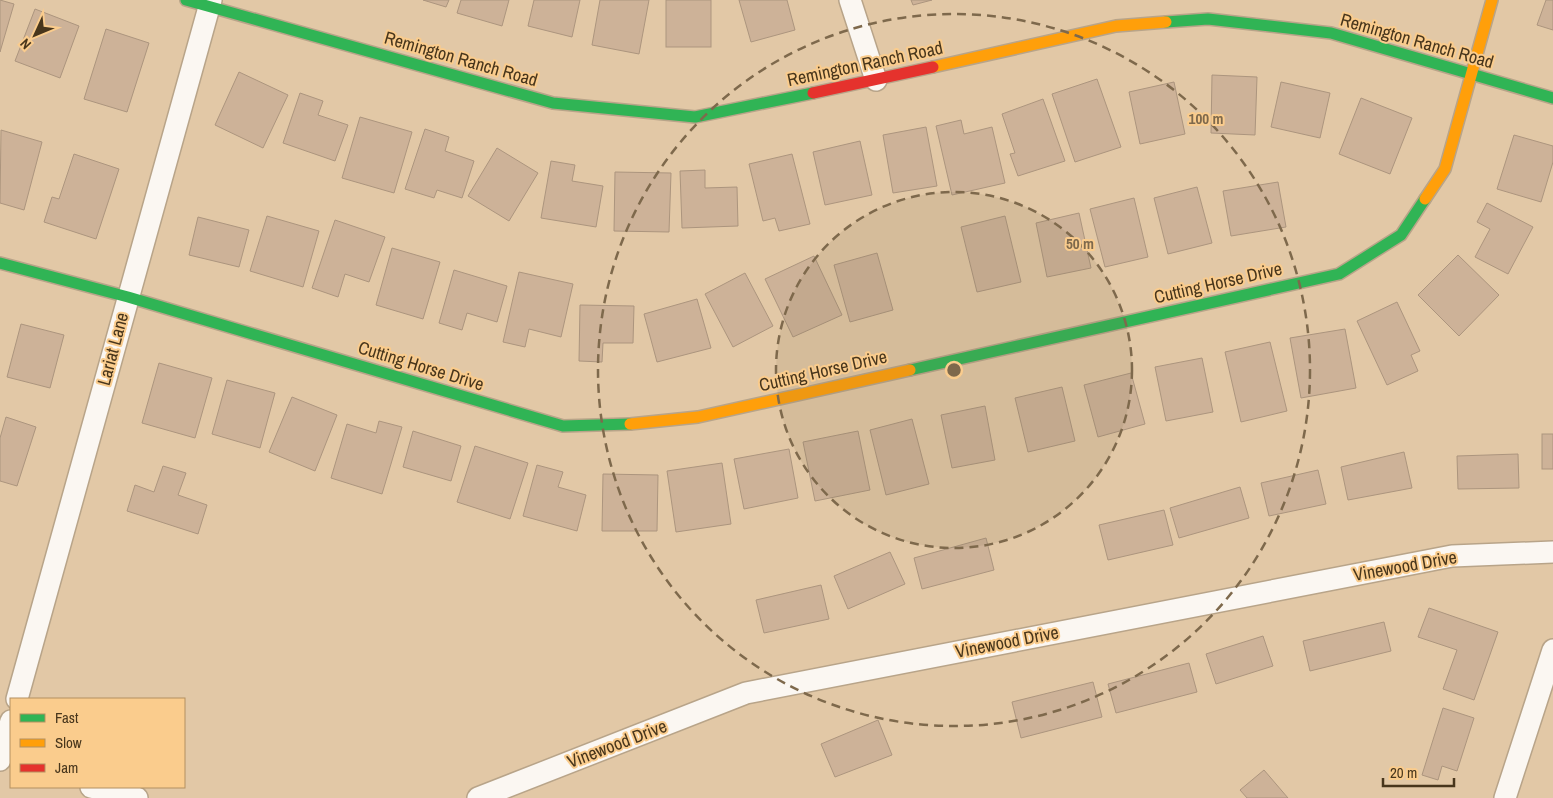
<svg xmlns="http://www.w3.org/2000/svg" width="1553" height="798" font-family="'Archivo Narrow',sans-serif">
	<style>
		.building { fill: #cdb298; stroke: #ac957e }
		.lines { fill: none; stroke-linecap: round; stroke-linejoin: round }
		.street-casing { stroke: #b8a489; stroke-width: 24 }
		.fast-casing { stroke: #b8a489; stroke-width: 14 }
		.slow-casing { stroke: #b8a489; stroke-width: 14 }
		.jam-casing { stroke: #b8a489; stroke-width: 14 }
		.street { stroke: #fbf7f2; stroke-width: 21 }
		.fast { stroke: #30b455; stroke-width: 11 }
		.slow { stroke: #ff9f0a; stroke-width: 11 }
		.jam { stroke: #e5322d; stroke-width: 11 }
		.ring { fill: none; stroke: #7e694c; stroke-width: 2.5; stroke-dasharray: 9 6 }
		.labels { text-anchor: middle; stroke-width: 4; stroke-linejoin: round; paint-order: stroke }
		.street-label { font-size: 18px; fill: #48361c; stroke: #facc8d }
		.centre { fill: #7e694c; stroke: #facc8d; stroke-width: 2.5 }
		.ring-label { font-size: 15px; text-anchor: middle; font-weight: bold; fill: #7e694c; stroke: #facc8d; stroke-width: 4; stroke-linejoin: round; paint-order: stroke }
	</style>
	<rect width="100%" height="100%" fill="#e2c8a6"/>
	<!-- building -->
	<g class="building">
		<polygon points="0,0 14,4 0,52"/>
		<polygon points="423,0 449,0 446,7"/>
		<polygon points="461,0 509,0 502,26 457,13"/>
		<polygon points="534,0 580,0 572,37 528,26"/>
		<polygon points="600,0 649,0 639,54 592,45"/>
		<rect x="666" y="0" width="45" height="47"/>
		<polygon points="739,0 787,0 795,30 751,42"/>
		<polygon points="911,0 932,0 913,5"/>
		<polygon points="1546,0 1553,0 1553,30 1537,25"/>
		<polygon points="35,9 79,26 60,78 15,61"/>
		<polygon points="106,29 149,43 127,112 84,99"/>
		<polygon points="239,72 288,95 263,148 215,125"/>
		<polygon points="1212,75 1257,77 1255,135 1211,133"/>
		<polygon points="1097,79 1121,147 1075,162 1052,94"/>
		<polygon points="1174,82 1185,134 1140,144 1129,92"/>
		<polygon points="1281,82 1330,93 1320,138 1271,127"/>
		<polygon points="300,93 323,101 318,115 348,125 335,161 283,143"/>
		<polygon points="1361,98 1412,118 1390,174 1339,154"/>
		<polygon points="1043,99 1065,161 1018,176 1010,154 1015,153 1002,114"/>
		<polygon points="360,117 412,132 394,193 342,178"/>
		<polygon points="961,120 964,134 992,127 1005,183 952,195 936,126"/>
		<polygon points="926,127 937,186 893,193 883,135"/>
		<polygon points="425,129 449,137 445,151 474,161 462,198 437,190 434,198 405,189"/>
		<polygon points="1,130 42,142 24,210 0,203"/>
		<polygon points="1514,135 1553,146 1553,162 1541,202 1497,189"/>
		<polygon points="860,141 872,195 825,205 813,152"/>
		<polygon points="497,148 538,173 509,221 468,196"/>
		<polygon points="74,154 119,169 96,239 44,222 52,197 59,199"/>
		<polygon points="792,154 810,224 779,231 775,218 763,221 749,164"/>
		<polygon points="551,161 575,165 572,181 603,186 596,227 541,218"/>
		<polygon points="705,170 705,188 737,187 738,226 682,228 680,171"/>
		<polygon points="615,172 671,173 669,232 614,231"/>
		<polygon points="1278,182 1286,227 1231,236 1223,191"/>
		<polygon points="1197,187 1212,243 1168,254 1154,198"/>
		<polygon points="1134,198 1148,257 1105,267 1090,209"/>
		<polygon points="1487,203 1533,227 1508,274 1475,257 1490,229 1477,222"/>
		<polygon points="1079,213 1091,268 1047,277 1036,223"/>
		<polygon points="267,216 319,231 303,287 250,271"/>
		<polygon points="1005,216 1021,282 977,292 961,227"/>
		<polygon points="198,217 249,230 239,267 189,255"/>
		<polygon points="335,220 385,237 369,282 345,274 338,297 312,288"/>
		<polygon points="392,248 440,262 423,319 376,305"/>
		<polygon points="877,253 893,310 850,322 834,265"/>
		<polygon points="1458,255 1499,295 1459,336 1418,295"/>
		<polygon points="814,256 842,315 793,337 765,279"/>
		<polygon points="454,270 507,286 497,322 467,313 462,330 439,323"/>
		<polygon points="519,272 573,284 561,337 529,329 525,347 503,342"/>
		<polygon points="745,273 773,326 733,347 705,294"/>
		<polygon points="697,299 711,348 657,362 644,314"/>
		<polygon points="1397,302 1420,351 1411,355 1418,371 1387,385 1357,321"/>
		<polygon points="580,305 634,306 633,343 603,343 602,362 579,361"/>
		<polygon points="21,324 64,335 50,388 7,377"/>
		<polygon points="1345,329 1356,388 1301,398 1290,338"/>
		<polygon points="1270,342 1287,411 1241,422 1225,352"/>
		<polygon points="1202,358 1213,412 1166,421 1155,367"/>
		<polygon points="159,363 212,378 195,438 142,423"/>
		<polygon points="1131,373 1145,424 1098,437 1084,385"/>
		<polygon points="227,380 275,393 260,448 212,434"/>
		<polygon points="1062,387 1075,441 1028,452 1015,398"/>
		<polygon points="292,397 337,415 315,471 269,452"/>
		<polygon points="985,406 995,460 952,468 941,415"/>
		<polygon points="6,417 36,427 17,486 0,481 0,438"/>
		<polygon points="912,419 929,484 886,495 870,430"/>
		<polygon points="379,421 402,427 382,494 331,478 347,424 376,433"/>
		<polygon points="413,431 461,446 451,481 403,467"/>
		<polygon points="858,431 870,490 815,501 803,442"/>
		<rect x="1542" y="434" width="11" height="35"/>
		<polygon points="475,446 528,463 510,519 457,502"/>
		<polygon points="789,449 798,498 744,509 734,459"/>
		<polygon points="1404,452 1412,488 1348,500 1341,467"/>
		<polygon points="1518,454 1519,488 1458,489 1457,456"/>
		<polygon points="722,463 731,524 676,532 667,471"/>
		<polygon points="537,465 563,472 558,487 586,495 577,531 523,516"/>
		<polygon points="163,466 186,473 178,495 207,505 198,534 127,511 135,485 154,492"/>
		<polygon points="1318,470 1326,504 1269,516 1261,483"/>
		<polygon points="603,474 658,475 657,531 602,531"/>
		<polygon points="1240,487 1249,518 1179,538 1170,508"/>
		<polygon points="1164,510 1173,545 1108,560 1099,525"/>
		<polygon points="986,538 994,570 922,589 914,558"/>
		<polygon points="890,552 905,584 848,609 834,576"/>
		<polygon points="821,585 829,619 764,633 756,600"/>
		<polygon points="1429,608 1498,632 1474,700 1443,689 1457,650 1418,637"/>
		<polygon points="1384,622 1391,651 1310,671 1303,641"/>
		<polygon points="1263,636 1273,666 1216,684 1206,654"/>
		<polygon points="1189,663 1197,692 1116,713 1108,684"/>
		<polygon points="1093,682 1102,717 1021,738 1012,702"/>
		<polygon points="1443,708 1474,718 1457,771 1442,766 1438,780 1422,775"/>
		<polygon points="878,720 892,755 835,777 821,744"/>
		<polygon points="1264,770 1288,798 1247,798 1240,790"/>
	</g>
	<g class="lines">
		<!-- street casing -->
		<g class="street-casing">
			<g id="street">
				<polyline points="850,0 876,80"/>
				<polyline points="17,699 211,0"/>
				<polyline points="0,760 11,721"/>
				<polyline points="91,787 137,798"/>
				<polyline points="478,798 746,693 1452,556 1553,552"/>
				<polyline points="1505,798 1553,650"/>
			</g>
		</g>
		<!-- fast casing -->
		<g class="fast-casing">
			<g id="fast">
				<polyline points="186,0 553,103 695,117 813,93"/>
				<polyline points="1166,22 1208,19 1331,33 1553,98"/>
				<polyline points="0,263 128,297 563,426 630,424"/>
				<polyline points="910,370 1339,274 1401,235 1425,199"/>
			</g>
		</g>
		<!-- slow casing -->
		<g class="slow-casing">
			<g id="slow">
				<polyline points="933,67 1116,26 1166,22"/>
				<polyline points="1425,199 1445,169 1492,0"/>
				<polyline points="630,424 698,417 910,370"/>
			</g>
		</g>
		<!-- jam casing -->
		<g class="jam-casing">
			<polyline id="jam" points="813,93 933,67"/>
		</g>
		<!-- street -->
		<use href="#street" class="street"/>
		<!-- fast -->
		<use href="#fast" class="fast"/>
		<!-- slow -->
		<use href="#slow" class="slow"/>
		<!-- jam -->
		<use href="#jam" class="jam"/>
	</g>
	<!-- distance rings -->
	<circle cx="954" cy="370" r="178" fill="#7e694c" fill-opacity=".12"/>
	<g class="ring">
		<circle cx="954" cy="370" r="178"/>
		<circle cx="954" cy="370" r="356"/>
	</g>
	<g class="labels">
		<!-- street labels -->
		<g class="street-label">
			<text transform="translate(1417 41) rotate(16)" y="6">Remington Ranch Road</text>
			<text transform="translate(461 59) rotate(16)" y="6">Remington Ranch Road</text>
			<text transform="translate(865 64) rotate(-12)" y="6">Remington Ranch Road</text>
			<text transform="translate(1218 283) rotate(-13)" y="6">Cutting Horse Drive</text>
			<text transform="translate(113 349) rotate(-75)" y="6">Lariat Lane</text>
			<text transform="translate(421 366) rotate(17)" y="6">Cutting Horse Drive</text>
			<text transform="translate(823 371) rotate(-13)" y="6">Cutting Horse Drive</text>
			<text transform="translate(1405 566) rotate(-10)" y="6">Vinewood Drive</text>
			<text transform="translate(1007 642) rotate(-11)" y="6">Vinewood Drive</text>
			<text transform="translate(617 744) rotate(-21)" y="6">Vinewood Drive</text>
		</g>
	</g>
	<circle cx="954" cy="370" r="8" class="centre"/>
	<g class="ring-label">
		<text x="1206" y="124">100 m</text>
		<text x="1080" y="249">50 m</text>
	</g>
	<!-- legend -->
	<rect x="10" y="698" width="175" height="90" fill="#facc8d" stroke="#b39060"/>
	<rect x="20" y="714" width="25" height="8" fill="#30b455" stroke="#b39060"/>
	<text x="55" y="723" font-size="15" fill="#48361c">Fast</text>
	<rect x="20" y="739" width="25" height="8" fill="#ff9f0a" stroke="#b39060"/>
	<text x="55" y="748" font-size="15" fill="#48361c">Slow</text>
	<rect x="20" y="764" width="25" height="8" fill="#e5322d" stroke="#b39060"/>
	<text x="55" y="773" font-size="15" fill="#48361c">Jam</text>
	<!-- north arrow -->
	<g transform="translate(35 35) rotate(226)" stroke="#facc8d" stroke-width="4" paint-order="stroke">
	<path d="M0-4L9 19L0 12L-9 19Z" fill="#48361c"/>
	<text y="-8" font-size="14" font-weight="bold" text-anchor="middle" fill="#48361c">N</text>
	</g>
	<!-- scale -->
	<path d="M1383 778v8h71v-8" fill="none" stroke="#48361c" stroke-width="2.5"/>
	<text x="1390" y="778" font-size="15" fill="#48361c" stroke="#facc8d" stroke-width="4" paint-order="stroke">20 m</text>
</svg>
